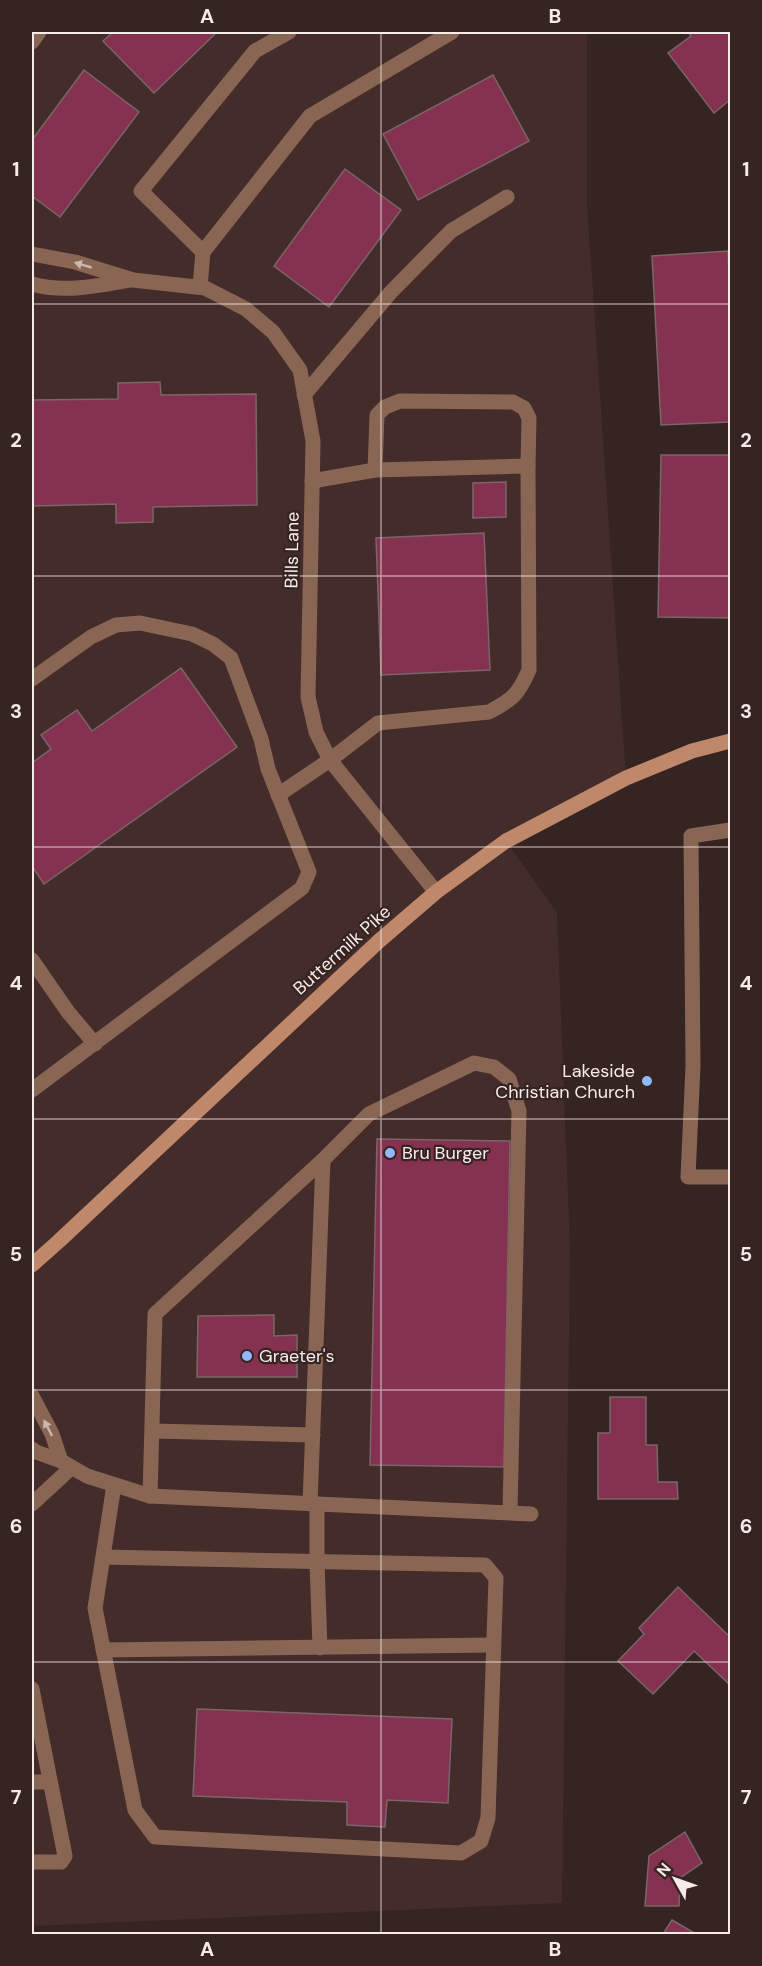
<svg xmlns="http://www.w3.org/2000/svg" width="762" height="1966" font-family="'DM Sans',sans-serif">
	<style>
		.built { fill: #442c2a }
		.building { fill: #843250; stroke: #7a656b; stroke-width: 1.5 }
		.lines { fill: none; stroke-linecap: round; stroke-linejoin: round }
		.lane { stroke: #896654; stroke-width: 15 }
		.street { stroke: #896654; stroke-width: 15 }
		.secondary { stroke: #bf886b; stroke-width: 15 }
		.oneway { fill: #cbb6ad }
		.grid { fill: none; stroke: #f7ebe9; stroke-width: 1.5; stroke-opacity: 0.55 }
		.poi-dot { fill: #93b7fd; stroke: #352422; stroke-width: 2 }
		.labels { text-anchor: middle; stroke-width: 4.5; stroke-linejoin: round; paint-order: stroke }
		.street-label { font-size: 18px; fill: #f7ebe9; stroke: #352422 }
		.poi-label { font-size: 18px; fill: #f7ebe9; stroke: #352422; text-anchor: start }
		.neatline { fill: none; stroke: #f7ebe9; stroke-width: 2 }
		.grid-label { font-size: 20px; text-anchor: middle; font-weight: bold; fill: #f7ebe9 }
	</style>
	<rect width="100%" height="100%" fill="#352422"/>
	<!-- built -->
	<polygon class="built" points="32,32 587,32 587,204 626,778 506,841 557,913 570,1249 562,1903 32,1926"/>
	<!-- building -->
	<g class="building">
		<polygon points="113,32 217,32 154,93 103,41"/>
		<polygon points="688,32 730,32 730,100 714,113 668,53 691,36"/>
		<polygon points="84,70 139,112 60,217 32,196 32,140"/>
		<polygon points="493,75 529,141 418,200 383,134"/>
		<polygon points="345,169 401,210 329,307 274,266"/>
		<polygon points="728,251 730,299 730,422 661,425 652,256"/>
		<polygon points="160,382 161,395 256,394 257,505 153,507 153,522 116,523 116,504 32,506 32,400 118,399 118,383"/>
		<polygon points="661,455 730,455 730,618 658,617"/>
		<polygon points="506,482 506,517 473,518 473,483"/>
		<polygon points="484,533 490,670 381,675 376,538"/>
		<polygon points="181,668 237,747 44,884 32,866 32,763 51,749 41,735 77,710 92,731"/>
		<polygon points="377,1139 510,1141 504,1467 370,1465"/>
		<polygon points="274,1315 274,1336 297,1335 297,1377 197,1377 198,1316"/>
		<polygon points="610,1397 646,1397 646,1445 657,1445 658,1482 677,1482 678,1499 598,1499 598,1433 610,1433"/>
		<polygon points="678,1587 730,1637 730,1682 729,1684 694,1651 653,1694 618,1661 644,1634 639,1628"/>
		<polygon points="197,1709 452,1719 448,1803 387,1800 385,1827 347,1825 347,1802 193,1796"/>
		<polygon points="685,1832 702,1863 680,1878 679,1906 645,1906 649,1856"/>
		<polygon points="672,1920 696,1934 663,1934"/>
	</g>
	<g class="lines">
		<!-- lane -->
		<g class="lane">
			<polyline points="32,42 39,32"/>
			<polyline points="203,252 141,191 255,51 289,32"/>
			<polyline points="200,287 203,252 310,116 452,32"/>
			<polyline points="304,395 391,292 451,231 507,197"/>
			<polyline points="375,470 377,415 385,407 400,401 513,402 524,408 529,418 528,466"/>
			<polyline points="32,679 91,637 116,625 140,623 192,634 213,644 231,658 261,739 268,769 309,872 302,888 32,1090"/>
			<path d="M 278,795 L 330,760 L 378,723 L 489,712 C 513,699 518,695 529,670 L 528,466 L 375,470 L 312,481"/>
			<polyline points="730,830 691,836 693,1066 688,1177 730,1177"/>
			<polyline points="32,960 68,1012 95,1044"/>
			<polyline points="32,1396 52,1434 61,1461"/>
			<polyline points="153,1431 313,1435"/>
			<polyline points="32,1449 36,1452 61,1461 87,1476 150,1496 531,1514"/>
			<polyline points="150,1496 155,1314 323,1160"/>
			<polyline points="32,1504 71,1468"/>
			<polyline points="310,1504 323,1160 369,1114 474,1063 494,1067 509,1079 519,1111 510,1512"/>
			<polyline points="317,1504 317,1562 320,1648"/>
			<polyline points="103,1557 485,1565 496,1578 488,1818 481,1841 461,1853 155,1837 135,1810 95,1608 114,1485"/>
			<polyline points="103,1650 493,1645"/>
			<polyline points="32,1689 65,1856 61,1862 32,1862"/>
			<polyline points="32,1782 50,1782"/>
		</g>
		<!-- street -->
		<g class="street">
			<polyline points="32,254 75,262 133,280 205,288 246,309 273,332 300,370 313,441 308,697 316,732 330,760 436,892"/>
			<path d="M 32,284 C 63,293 98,286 130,280"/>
		</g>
		<!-- secondary -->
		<polyline class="secondary" points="32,1265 59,1241 379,941 436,892 506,841 626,778 692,751 730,741"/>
	</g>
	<!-- one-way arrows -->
	<defs><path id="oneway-solid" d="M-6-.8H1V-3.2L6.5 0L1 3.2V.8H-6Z" transform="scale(1.5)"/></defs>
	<g class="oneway">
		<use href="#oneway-solid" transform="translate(83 265) rotate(-164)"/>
		<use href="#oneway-solid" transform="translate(48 1428) rotate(-117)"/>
	</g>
	<!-- grid -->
	<path class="grid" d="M 381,32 L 381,1934M 32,304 L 730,304M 32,576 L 730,576M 32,847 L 730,847M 32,1119 L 730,1119M 32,1390 L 730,1390M 32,1662 L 730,1662"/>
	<!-- markers -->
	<g class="poi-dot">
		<circle cx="647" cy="1081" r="6"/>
		<circle cx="390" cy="1153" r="6"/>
		<circle cx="247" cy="1356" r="6"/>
	</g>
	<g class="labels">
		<!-- street labels -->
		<g class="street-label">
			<text transform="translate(292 550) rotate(-89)" y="6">Bills Lane</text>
			<text transform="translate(342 950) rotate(-42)" y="6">Buttermilk Pike</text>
		</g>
		<!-- poi labels -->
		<g class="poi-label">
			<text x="635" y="1077" text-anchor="end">Lakeside<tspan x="635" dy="21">Christian Church</tspan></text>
			<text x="402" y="1159">Bru Burger</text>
			<text x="259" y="1362">Graeter's</text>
		</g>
	</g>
	<!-- border -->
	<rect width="762" height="1966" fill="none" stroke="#352422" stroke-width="66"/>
	<!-- north arrow -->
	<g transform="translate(675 1879) rotate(310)" stroke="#352422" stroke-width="4.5" paint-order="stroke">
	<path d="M0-4.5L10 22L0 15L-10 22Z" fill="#f7ebe9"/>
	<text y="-9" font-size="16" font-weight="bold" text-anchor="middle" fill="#f7ebe9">N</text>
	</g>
	<rect x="33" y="33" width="696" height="1900" class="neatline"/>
	<g class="grid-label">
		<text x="207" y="23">A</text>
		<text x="555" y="23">B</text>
		<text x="16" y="176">1</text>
		<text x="746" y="176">1</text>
		<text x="16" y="447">2</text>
		<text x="746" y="447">2</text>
		<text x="16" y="718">3</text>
		<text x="746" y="718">3</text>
		<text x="16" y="990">4</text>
		<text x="746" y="990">4</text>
		<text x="16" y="1261">5</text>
		<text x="746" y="1261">5</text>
		<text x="16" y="1533">6</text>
		<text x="746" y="1533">6</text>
		<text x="16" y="1804">7</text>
		<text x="746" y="1804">7</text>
		<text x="207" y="1956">A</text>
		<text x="555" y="1956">B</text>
	</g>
</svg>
